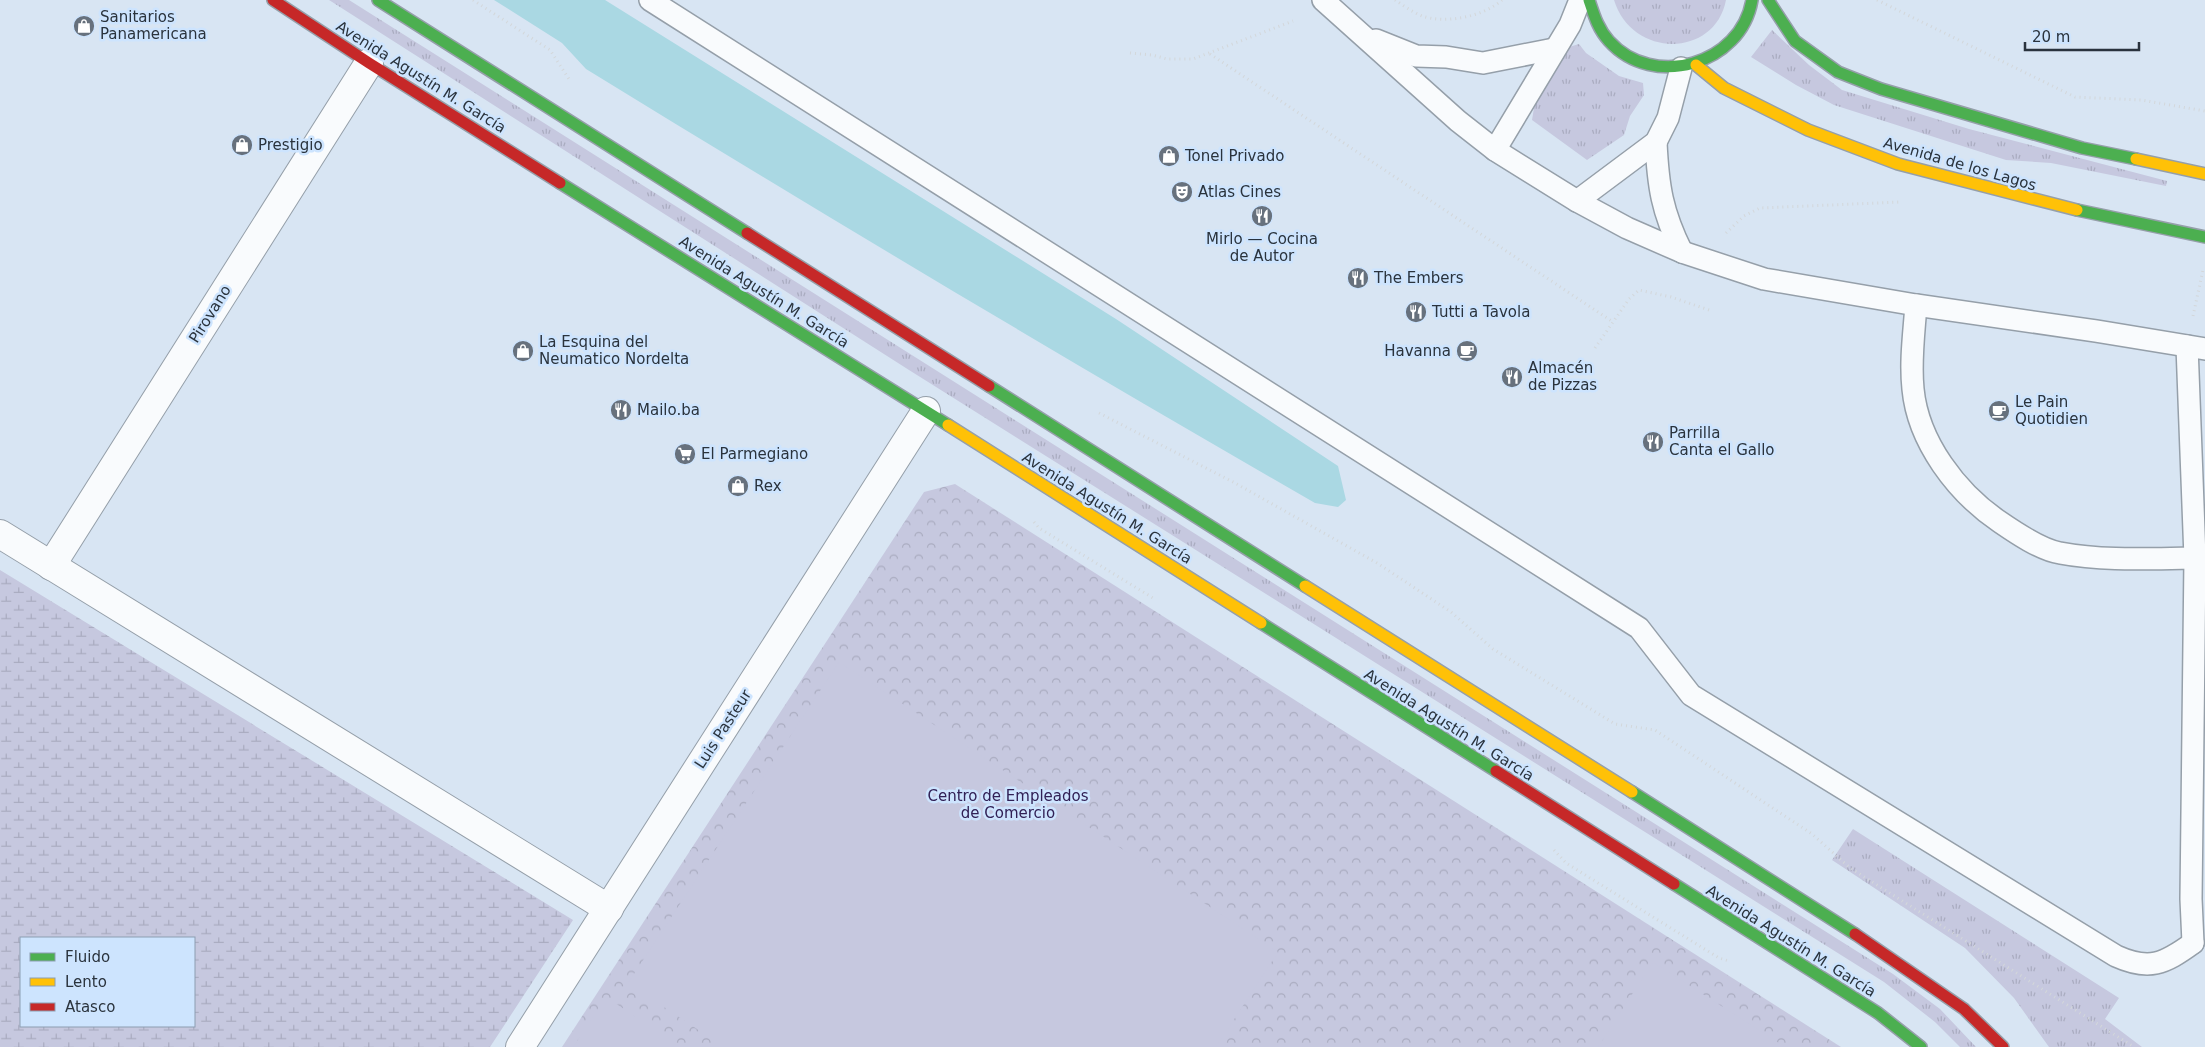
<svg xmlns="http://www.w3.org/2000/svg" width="2205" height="1047" font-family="'DejaVu Sans',sans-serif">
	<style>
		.grass { fill: url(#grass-tufts) }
		.forest { fill: url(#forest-crowns) }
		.wetland { fill: url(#wetland-marsh); fill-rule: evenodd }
		.pitch { fill: #c6c8df }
		.water { fill: #aad8e3 }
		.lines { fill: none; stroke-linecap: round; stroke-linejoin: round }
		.lane-casing { stroke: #959fa9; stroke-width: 24 }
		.street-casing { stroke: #959fa9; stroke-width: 30 }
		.fast-casing { stroke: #959fa9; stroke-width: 14 }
		.slow-casing { stroke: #959fa9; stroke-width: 14 }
		.jam-casing { stroke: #959fa9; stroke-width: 14 }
		.path { stroke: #d3d7da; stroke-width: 3; stroke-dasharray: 1 4; stroke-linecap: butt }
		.lane { stroke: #f9fbfd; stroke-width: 21 }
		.street { stroke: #f9fbfd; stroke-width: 28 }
		.fast { stroke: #4caf50; stroke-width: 11 }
		.slow { stroke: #ffc107; stroke-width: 11 }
		.jam { stroke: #c62828; stroke-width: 11 }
		.labels { text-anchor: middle; stroke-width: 5; stroke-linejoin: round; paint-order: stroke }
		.poi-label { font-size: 15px; fill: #2a333d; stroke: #cde4fe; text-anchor: start }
		.street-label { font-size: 15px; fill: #2a333d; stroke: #cde4fe }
		.park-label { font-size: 15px; fill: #312055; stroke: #cde4fe }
	</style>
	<defs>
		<pattern id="grass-tufts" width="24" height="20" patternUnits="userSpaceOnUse" patternTransform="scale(1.25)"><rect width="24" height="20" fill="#c6c8df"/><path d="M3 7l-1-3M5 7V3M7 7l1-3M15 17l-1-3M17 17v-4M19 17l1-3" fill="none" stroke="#aaacc0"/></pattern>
		<pattern id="forest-crowns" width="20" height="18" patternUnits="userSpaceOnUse" patternTransform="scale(1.25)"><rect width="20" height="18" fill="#c6c8df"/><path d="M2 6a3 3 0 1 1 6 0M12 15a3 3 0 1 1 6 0" fill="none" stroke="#aaacc0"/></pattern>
		<pattern id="wetland-marsh" width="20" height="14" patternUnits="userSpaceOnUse" patternTransform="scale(1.25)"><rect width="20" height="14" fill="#c6c8df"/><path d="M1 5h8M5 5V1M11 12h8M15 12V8" fill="none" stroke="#aaacc0"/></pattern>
	</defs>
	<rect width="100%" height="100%" fill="#d8e5f3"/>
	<!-- grass -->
	<g class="grass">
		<polygon points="329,0 349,0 1893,974 1940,1009 1976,1047 1960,1047 1935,1022 1884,982 909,370"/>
		<path d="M 1614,0 L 1726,0 C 1715,58 1632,59 1614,0 Z"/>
		<polygon points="1772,30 1809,65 1842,90 1969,129 2167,181 2166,186 2051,163 2006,160 1834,105 1796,85 1751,57"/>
		<polygon points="1579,44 1586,53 1619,76 1643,83 1644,95 1630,116 1624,135 1587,160 1532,120 1537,90 1569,47"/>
		<polygon points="1853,829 2119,998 2105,1019 2142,1047 2049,1047 2014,998 1965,948 1832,860"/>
	</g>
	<!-- forest -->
	<polygon class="forest" points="955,484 1841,1047 562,1047 924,492"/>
	<!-- wetland -->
	<path class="wetland" d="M 0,570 L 573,920 L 490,1047 L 0,1047 ZM 21,938 L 194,938 L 194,1026 L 21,1026 Z"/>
	<!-- pitch -->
	<g class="pitch">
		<polygon points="839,662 1278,952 1216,1047 724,1047 628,983"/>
		<polygon points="1653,962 1785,1047 1598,1047"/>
		<polygon points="606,997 681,1047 573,1047"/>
	</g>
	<!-- water -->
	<path class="water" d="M 494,0 L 605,0 L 1116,319 L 1338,466 L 1346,500 L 1338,507 L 1315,503 C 1070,362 827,217 586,69 L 562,43 Z"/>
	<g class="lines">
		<!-- lane casing -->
		<g class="lane-casing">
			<g id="lane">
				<path d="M 650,0 L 1639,628 L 1691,695 L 2116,956 C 2149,971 2164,964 2193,943"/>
				<polyline points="1323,0 1458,121 1495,150 1577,201 1627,228 1682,252 1764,279 1916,305 2096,331 2205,349"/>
				<polyline points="1376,40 1416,56 1446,57 1483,63 1554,49"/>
				<path d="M 1656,142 C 1658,186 1662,212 1682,252"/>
				<polyline points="1495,150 1570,25 1580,0"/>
				<polyline points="1577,201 1656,142 1668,118 1681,68"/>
				<path d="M 1916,305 C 1914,333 1910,361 1913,389 C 1918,442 1957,493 2000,522 C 2016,533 2041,550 2060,553 C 2108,562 2157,558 2205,558"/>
				<polyline points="2187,346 2195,558 2191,899 2193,943"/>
			</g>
		</g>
		<!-- street casing -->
		<g class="street-casing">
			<g id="street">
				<polyline points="0,534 609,909"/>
				<polyline points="51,566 369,63"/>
				<polyline points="520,1047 926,411"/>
			</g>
		</g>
		<!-- fast casing -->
		<g class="fast-casing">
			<g id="fast">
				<polyline points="378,0 747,233"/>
				<path d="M 1589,0 C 1594,15 1598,29 1609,41 C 1653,90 1741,65 1752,0"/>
				<polyline points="1768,0 1795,41 1838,72 1881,89 2082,148 2136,159"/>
				<polyline points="560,183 948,425"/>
				<polyline points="2077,210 2205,237"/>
				<polyline points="989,386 1305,586"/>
				<polyline points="1261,623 1496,771"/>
				<polyline points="1632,792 1855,934"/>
				<polyline points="1674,884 1878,1013 1921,1047"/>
			</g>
		</g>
		<!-- slow casing -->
		<g class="slow-casing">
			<g id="slow">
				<polyline points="1696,65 1724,88 1808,130 1898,164 2077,210"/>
				<polyline points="2136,159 2205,174"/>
				<polyline points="948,425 1261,623"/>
				<polyline points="1305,586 1632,792"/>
			</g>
		</g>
		<!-- jam casing -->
		<g class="jam-casing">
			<g id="jam">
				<polyline points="273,0 369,63 560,183"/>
				<polyline points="747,233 989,386"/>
				<polyline points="1496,771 1674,884"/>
				<polyline points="1855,934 1964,1009 2003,1047"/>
			</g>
		</g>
		<!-- path -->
		<g class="path">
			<polyline points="473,0 550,50 569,79"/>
			<path d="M 1395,0 C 1403,5 1412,12 1422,16 C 1445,24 1483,17 1502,0"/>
			<polyline points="1877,0 2075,97 2141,100 2205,111"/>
			<polyline points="1130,53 1152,55 1167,59 1193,59 1293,21"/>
			<polyline points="1210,54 1613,322"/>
			<polyline points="1726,233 1744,216 1760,208 1901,202"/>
			<polyline points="2193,316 2203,270"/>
			<polyline points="1595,348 1629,299 1639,290 1671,297 1712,311"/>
			<polyline points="1099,413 1235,483 1377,563 1451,612 1493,649 1615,724 1655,730 1812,834 1850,868 2134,1047"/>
			<polyline points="1034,522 1039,528 1153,598"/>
			<polyline points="1554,850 1566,863 1719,958 1729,961"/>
		</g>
		<!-- lane -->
		<use href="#lane" class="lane"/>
		<!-- street -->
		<use href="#street" class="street"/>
		<!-- fast -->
		<use href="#fast" class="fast"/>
		<!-- slow -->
		<use href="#slow" class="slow"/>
		<!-- jam -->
		<use href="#jam" class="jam"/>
	</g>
	<!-- icons -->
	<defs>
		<g id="shop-disc" transform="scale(1.125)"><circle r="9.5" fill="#67717d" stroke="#cde4fe"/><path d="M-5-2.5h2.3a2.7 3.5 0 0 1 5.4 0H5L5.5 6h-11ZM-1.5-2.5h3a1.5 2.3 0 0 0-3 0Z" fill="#fff"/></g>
		<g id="theatre-disc" transform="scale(1.125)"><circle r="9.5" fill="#67717d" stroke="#cde4fe"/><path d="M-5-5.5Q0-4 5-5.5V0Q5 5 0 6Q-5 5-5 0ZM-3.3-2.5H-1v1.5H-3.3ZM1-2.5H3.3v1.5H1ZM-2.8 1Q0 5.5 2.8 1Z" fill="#fff"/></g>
		<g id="restaurant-disc" transform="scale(1.125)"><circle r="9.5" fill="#67717d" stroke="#cde4fe"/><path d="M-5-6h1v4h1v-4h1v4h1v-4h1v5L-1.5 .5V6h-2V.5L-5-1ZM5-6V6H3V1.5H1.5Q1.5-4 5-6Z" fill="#fff"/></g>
		<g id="cafe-disc" transform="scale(1.125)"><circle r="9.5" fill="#67717d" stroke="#cde4fe"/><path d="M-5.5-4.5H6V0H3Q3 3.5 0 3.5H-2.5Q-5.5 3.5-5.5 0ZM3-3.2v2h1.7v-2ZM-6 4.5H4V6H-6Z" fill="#fff"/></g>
		<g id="supermarket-disc" transform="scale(1.125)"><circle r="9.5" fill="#67717d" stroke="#cde4fe"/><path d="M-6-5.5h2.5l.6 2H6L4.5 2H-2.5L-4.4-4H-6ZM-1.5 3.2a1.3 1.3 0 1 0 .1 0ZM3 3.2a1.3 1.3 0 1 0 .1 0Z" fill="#fff"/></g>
	</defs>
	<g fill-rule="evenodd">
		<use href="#shop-disc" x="84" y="26"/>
		<use href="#shop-disc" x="242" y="145"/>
		<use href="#shop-disc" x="1169" y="156"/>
		<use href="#theatre-disc" x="1182" y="192"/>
		<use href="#restaurant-disc" x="1262" y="216"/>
		<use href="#restaurant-disc" x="1358" y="278"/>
		<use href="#restaurant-disc" x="1416" y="312"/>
		<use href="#shop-disc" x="523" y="351"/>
		<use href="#cafe-disc" x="1467" y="351"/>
		<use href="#restaurant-disc" x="1512" y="377"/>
		<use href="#restaurant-disc" x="621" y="410"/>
		<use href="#cafe-disc" x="1999" y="411"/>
		<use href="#restaurant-disc" x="1653" y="442"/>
		<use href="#supermarket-disc" x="685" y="454"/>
		<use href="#shop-disc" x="738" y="486"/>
	</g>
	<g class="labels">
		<!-- poi labels -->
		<g class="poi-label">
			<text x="100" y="22">Sanitarios<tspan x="100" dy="17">Panamericana</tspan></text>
			<text x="258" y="150">Prestigio</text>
			<text x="1185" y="161">Tonel Privado</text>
			<text x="1198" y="197">Atlas Cines</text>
			<text x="1262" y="244" text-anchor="middle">Mirlo — Cocina<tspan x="1262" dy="17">de Autor</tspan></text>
			<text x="1374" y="283">The Embers</text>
			<text x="1432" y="317">Tutti a Tavola</text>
			<text x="539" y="347">La Esquina del<tspan x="539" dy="17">Neumatico Nordelta</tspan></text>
			<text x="1451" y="356" text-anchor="end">Havanna</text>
			<text x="1528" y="373">Almacén<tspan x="1528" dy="17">de Pizzas</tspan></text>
			<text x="2015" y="407">Le Pain<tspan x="2015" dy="17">Quotidien</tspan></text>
			<text x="637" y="415">Mailo.ba</text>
			<text x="1669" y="438">Parrilla<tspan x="1669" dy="17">Canta el Gallo</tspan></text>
			<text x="701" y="459">El Parmegiano</text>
			<text x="754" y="491">Rex</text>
		</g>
		<!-- street labels -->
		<g class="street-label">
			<text transform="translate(421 77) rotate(32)" y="5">Avenida Agustín M. García</text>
			<text transform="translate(1960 164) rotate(16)" y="5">Avenida de los Lagos</text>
			<text transform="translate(764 292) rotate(32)" y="5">Avenida Agustín M. García</text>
			<text transform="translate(210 314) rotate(-58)" y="5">Pirovano</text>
			<text transform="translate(1107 508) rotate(32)" y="5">Avenida Agustín M. García</text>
			<text transform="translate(1449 725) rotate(32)" y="5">Avenida Agustín M. García</text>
			<text transform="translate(723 729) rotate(-57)" y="5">Luis Pasteur</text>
			<text transform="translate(1791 941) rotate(32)" y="5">Avenida Agustín M. García</text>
		</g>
		<!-- park labels -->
		<g class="park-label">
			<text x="1008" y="801">Centro de Empleados<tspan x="1008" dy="17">de Comercio</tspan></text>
		</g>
	</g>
	<!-- legend -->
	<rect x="20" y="937" width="175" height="90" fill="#cde4fe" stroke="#8c9db1"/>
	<rect x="30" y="953" width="25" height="8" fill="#4caf50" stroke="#8c9db1"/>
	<text x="65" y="962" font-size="15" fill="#2a333d">Fluido</text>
	<rect x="30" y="978" width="25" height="8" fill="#ffc107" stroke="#8c9db1"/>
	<text x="65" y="987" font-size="15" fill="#2a333d">Lento</text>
	<rect x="30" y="1003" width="25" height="8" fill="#c62828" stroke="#8c9db1"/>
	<text x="65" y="1012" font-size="15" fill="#2a333d">Atasco</text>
	<!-- scale -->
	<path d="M2025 42v8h114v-8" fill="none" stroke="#2a333d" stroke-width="2.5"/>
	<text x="2032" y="42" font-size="15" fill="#2a333d" stroke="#cde4fe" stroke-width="4" paint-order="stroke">20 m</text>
</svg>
